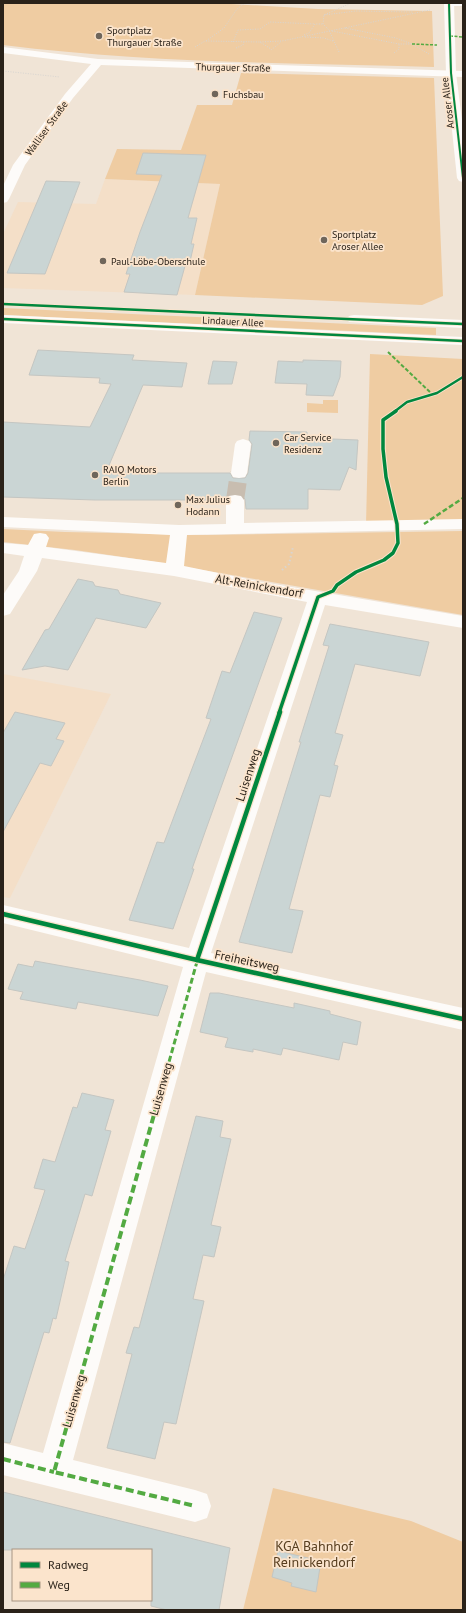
<svg xmlns="http://www.w3.org/2000/svg" width="466" height="1613" font-family="'PT Sans',sans-serif">
	<style>
		.built { fill: #f4dfc8 }
		.green { fill: #efcca2 }
		.building { fill: #cad5d4; stroke: #c4c6c2 }
		.lines { fill: none; stroke-linecap: round; stroke-linejoin: round }
		.minor-tunnel { stroke: #c8bdb0; stroke-width: 18; stroke-dasharray: 18 9; stroke-linecap: butt }
		.path-far1 { stroke: #d8d5d1; stroke-width: 1; stroke-dasharray: 1 1.5; stroke-linecap: butt }
		.path { stroke: #d8d5d1; stroke-width: 2; stroke-dasharray: 1.5 2.5; stroke-linecap: butt }
		.minor { fill: #fdfbf9; fill-rule: evenodd }
		.major { fill: #fdfbf9; fill-rule: evenodd }
		.quiet-far4 { stroke: #53aa42; stroke-width: 1.5; stroke-dasharray: 3 1.5; stroke-linecap: butt }
		.quiet-far3 { stroke: #53aa42; stroke-width: 2; stroke-dasharray: 4 2; stroke-linecap: butt }
		.quiet-far2 { stroke: #53aa42; stroke-width: 2.5; stroke-dasharray: 5 2.5; stroke-linecap: butt }
		.quiet-far1 { stroke: #53aa42; stroke-width: 3; stroke-dasharray: 6 3; stroke-linecap: butt }
		.quiet { stroke: #53aa42; stroke-width: 4; stroke-dasharray: 8 4; stroke-linecap: butt }
		.cycleway-far3-casing { stroke: #fbe4cc; stroke-width: 3 }
		.cycleway-far2-casing { stroke: #fbe4cc; stroke-width: 4 }
		.cycleway-far1-casing { stroke: #fbe4cc; stroke-width: 5.5 }
		.cycleway-casing { stroke: #fbe4cc; stroke-width: 7 }
		.cycleway-far3 { stroke: #00873e; stroke-width: 2 }
		.cycleway-far2 { stroke: #00873e; stroke-width: 2.5 }
		.cycleway-far1 { stroke: #00873e; stroke-width: 3.5 }
		.cycleway { stroke: #00873e; stroke-width: 4.5 }
		.poi-dot { fill: #6f665b; stroke: #fbe4cc; stroke-width: 1.5 }
		.labels { text-anchor: middle; stroke-width: 3.5; stroke-linejoin: round; paint-order: stroke }
		.far-poi-label { font-size: 10px; fill: #2a2219; stroke: #fbe4cc; text-anchor: start }
		.far-street-label { font-size: 10px; fill: #2a2219; stroke: #fbe4cc }
		.street-label { font-size: 12px; fill: #2a2219; stroke: #fbe4cc }
		.near-park-label { font-size: 14px; fill: #573e1f; stroke: #fbe4cc }
	</style>
	<rect width="100%" height="100%" fill="#f0e4d6"/>
	<!-- built -->
	<g class="built">
		<polygon points="105,179 220,184 195,295 3,288 3,234 18,202 96,204"/>
		<polygon points="3,674 111,694 10,898 3,897"/>
	</g>
	<!-- green -->
	<g class="green">
		<path d="M 3,3 L 215,3 L 318,9 L 432,11 L 434,67 C 290,63 146,63 3,45 Z"/>
		<polygon points="241,73 434,78 443,296 422,305 195,295 220,184 105,179 117,149 181,150 197,105 232,105"/>
		<polygon points="3,308 436,328 436,335 3,315"/>
		<polygon points="370,354 463,359 463,524 366,525"/>
		<polygon points="323,400 338,400 338,413 307,412 307,403 323,404"/>
		<polygon points="3,529 65,532 207,535 463,531 463,615 150,561 75,550 3,542"/>
		<polygon points="273,1488 411,1521 463,1542 463,1610 243,1610"/>
	</g>
	<!-- building -->
	<g class="building">
		<polygon points="143,153 206,155 188,218 197,218 191,244 194,244 189,266 185,266 177,295 124,292 130,274 126,274 140,232 162,175 136,174"/>
		<polygon points="46,181 80,182 45,274 7,273"/>
		<polygon points="38,350 134,355 132,360 187,363 182,387 143,385 107,470 143,470 143,473 230,473 233,478 245,478 248,473 252,444 249,440 250,431 307,432 307,438 358,440 356,470 349,467 340,490 308,489 308,509 246,509 245,499 241,495 235,494 228,495 224,500 95,500 3,497 3,422 90,427 111,384 99,383 100,378 29,375"/>
		<polygon points="303,360 341,361 340,377 333,396 306,395 307,384 275,383 278,361 303,362"/>
		<polygon points="213,361 237,362 232,384 208,384"/>
		<polygon points="78,579 93,582 95,586 118,590 120,594 161,603 146,628 96,618 68,670 45,666 22,670 45,630 49,629"/>
		<polygon points="254,612 282,618 205,832 192,869 194,869 173,929 129,920 157,842 164,843 190,774 211,719 206,718 222,671 230,673"/>
		<polygon points="330,624 429,642 420,676 355,664 335,733 343,735 334,765 338,766 330,797 320,795 289,909 303,911 292,953 239,942 301,742 299,742 329,646 323,645"/>
		<polygon points="15,712 65,723 56,739 64,741 51,766 40,763 3,832 3,733"/>
		<polygon points="35,961 140,980 168,986 158,1016 78,1002 76,1009 20,999 23,992 8,989 18,964 33,967"/>
		<polygon points="210,993 219,993 294,1008 294,1003 330,1011 330,1014 361,1022 357,1045 343,1042 339,1060 283,1048 281,1055 253,1049 253,1052 225,1047 228,1038 200,1032"/>
		<polygon points="82,1093 114,1100 105,1130 111,1131 92,1196 85,1194 65,1261 69,1262 56,1319 53,1318 49,1333 44,1332 10,1443 3,1442 3,1280 14,1246 25,1249 35,1220 45,1190 34,1188 43,1159 55,1162 73,1107 77,1108"/>
		<polygon points="196,1116 223,1121 220,1137 231,1139 211,1225 221,1227 214,1257 203,1255 193,1299 204,1301 176,1424 164,1422 155,1459 107,1448 132,1354 126,1353 134,1327 139,1328"/>
		<polygon points="3,1492 230,1548 219,1610 167,1610 151,1606 151,1550 3,1550"/>
		<polygon points="278,1551 321,1561 316,1592 291,1586 292,1583 272,1577"/>
	</g>
	<g class="lines">
		<!-- minor-tunnel -->
		<polyline class="minor-tunnel" points="235,500 239,473"/>
		<!-- path-far1 -->
		<g class="path-far1">
			<polyline points="324,15 356,11 413,12"/>
			<polyline points="345,28 396,38 412,44"/>
			<polyline points="332,31 399,44 412,44 429,54"/>
			<polyline points="304,35 309,33 315,24 323,24"/>
			<polyline points="305,37 324,38 333,41"/>
			<polyline points="206,41 224,28 237,9 245,3"/>
			<polyline points="233,42 238,30 260,29 270,22 315,24"/>
			<polyline points="260,42 282,41 430,10"/>
			<polyline points="195,47 205,41 260,42 271,49"/>
			<polyline points="236,48 243,45 244,42"/>
			<polyline points="271,50 281,42"/>
			<polyline points="339,52 329,30 323,24 324,15 351,3"/>
			<polyline points="394,53 399,49 399,44"/>
			<polyline points="3,71 60,77"/>
		</g>
		<!-- path -->
		<polyline class="path" points="282,570 289,564 293,547"/>
		<!-- minor -->
		<g class="minor">
			<polygon points="449,3 463,3 463,6 454,6"/>
			<polygon points="3,47 98,59 463,71 463,77 101,65 73,98 25,165 9,199 7,202 3,203 3,186 13,165 65,94 91,64 3,53"/>
			<polygon points="243,439 249,441 251,444 247,473 245,477 239,478 233,477 231,473 235,444 237,441"/>
			<polygon points="235,495 241,496 244,500 244,523 463,519 463,529 187,535 184,566 262,582 463,616 463,628 325,605 211,953 463,1008 463,1030 206,972 73,1460 195,1490 207,1494 211,1506 207,1518 195,1522 3,1475 3,1443 43,1453 183,967 3,923 3,905 189,948 307,602 174,576 42,558 37,571 10,614 3,616 3,595 19,571 24,556 3,553 3,543 28,545 34,534 40,533 46,534 49,538 46,547 166,563 170,535 3,527 3,517 179,525 226,524 226,500 229,496"/>
		</g>
		<!-- major -->
		<g class="major">
			<polygon points="444,3 454,3 456,73 463,128 463,182 459,181 457,178 446,73"/>
			<polygon points="3,315 463,337 463,345 3,323"/>
			<polygon points="354,315 463,320 463,328 349,322 347,319 349,316"/>
		</g>
		<!-- quiet-far4 -->
		<g class="quiet-far4">
			<polyline points="450,36 463,37"/>
			<polyline points="412,44 437,45"/>
		</g>
		<!-- quiet-far3 -->
		<polyline class="quiet-far3" points="388,352 432,394"/>
		<!-- quiet-far2 -->
		<polyline class="quiet-far2" points="424,524 463,498"/>
		<!-- quiet-far1 -->
		<polyline class="quiet-far1" points="157,1105 198,958"/>
		<!-- quiet -->
		<g class="quiet">
			<polyline points="157,1104 54,1472 195,1506"/>
			<polyline points="3,1459 54,1472"/>
		</g>
		<!-- cycleway-far3 casing -->
		<g class="cycleway-far3-casing">
			<polyline id="cycleway-far3" points="449,3 451,73 463,178"/>
		</g>
		<!-- cycleway-far2 casing -->
		<g class="cycleway-far2-casing">
			<g id="cycleway-far2">
				<polyline points="3,304 463,324"/>
				<polyline points="3,319 463,341"/>
				<polyline points="394,412 407,402 437,393 463,377"/>
			</g>
		</g>
		<!-- cycleway-far1 casing -->
		<g class="cycleway-far1-casing">
			<polyline id="cycleway-far1" points="279,713 318,597 333,591 337,585 356,572 384,560 393,553 398,543 397,524 386,477 383,449 383,420 396,411"/>
		</g>
		<!-- cycleway casing -->
		<g class="cycleway-casing">
			<g id="cycleway">
				<polyline points="3,914 197,960 463,1019"/>
				<polyline points="197,960 280,712"/>
			</g>
		</g>
		<!-- cycleway-far3 -->
		<use href="#cycleway-far3" class="cycleway-far3"/>
		<!-- cycleway-far2 -->
		<use href="#cycleway-far2" class="cycleway-far2"/>
		<!-- cycleway-far1 -->
		<use href="#cycleway-far1" class="cycleway-far1"/>
		<!-- cycleway -->
		<use href="#cycleway" class="cycleway"/>
	</g>
	<!-- markers -->
	<g class="poi-dot">
		<circle cx="99" cy="36" r="4"/>
		<circle cx="215" cy="94" r="4"/>
		<circle cx="324" cy="240" r="4"/>
		<circle cx="103" cy="261" r="4"/>
		<circle cx="276" cy="443" r="4"/>
		<circle cx="95" cy="475" r="4"/>
		<circle cx="178" cy="505" r="4"/>
	</g>
	<g class="labels">
		<!-- far-poi labels -->
		<g class="far-poi-label">
			<text x="107" y="34">Sportplatz<tspan x="107" dy="12">Thurgauer Straße</tspan></text>
			<text x="223" y="98">Fuchsbau</text>
			<text x="332" y="238">Sportplatz<tspan x="332" dy="12">Aroser Allee</tspan></text>
			<text x="111" y="265">Paul-Löbe-Oberschule</text>
			<text x="284" y="441">Car Service<tspan x="284" dy="12">Residenz</tspan></text>
			<text x="103" y="473">RAIQ Motors<tspan x="103" dy="12">Berlin</tspan></text>
			<text x="186" y="503">Max Julius<tspan x="186" dy="12">Hodann</tspan></text>
		</g>
		<!-- far-street labels -->
		<g class="far-street-label">
			<text transform="translate(233 67) rotate(1)" y="4">Thurgauer Straße</text>
			<text transform="translate(447 103) rotate(-97)" y="4">Aroser Allee</text>
			<text transform="translate(46 128) rotate(-54)" y="4">Walliser Straße</text>
			<text transform="translate(233 321) rotate(3)" y="4">Lindauer Allee</text>
		</g>
		<!-- street labels -->
		<g class="street-label">
			<text transform="translate(259 586) rotate(10)" y="4">Alt-Reinickendorf</text>
			<text transform="translate(248 775) rotate(-72)" y="4">Luisenweg</text>
			<text transform="translate(247 961) rotate(12)" y="4">Freiheitsweg</text>
			<text transform="translate(161 1089) rotate(-74)" y="4">Luisenweg</text>
			<text transform="translate(74 1401) rotate(-74)" y="4">Luisenweg</text>
		</g>
		<!-- near-park labels -->
		<g class="near-park-label">
			<text x="314" y="1551">KGA Bahnhof<tspan x="314" dy="16">Reinickendorf</tspan></text>
		</g>
	</g>
	<!-- border -->
	<rect width="466" height="1613" fill="none" stroke="#2a2219" stroke-width="8"/>
	<!-- legend -->
	<rect x="12" y="1549" width="140" height="52" fill="#fbe4cc" stroke="#a79684"/>
	<rect x="20" y="1562" width="20" height="6" fill="#00873e" stroke="#a79684"/>
	<text x="48" y="1569" font-size="12" fill="#2a2219">Radweg</text>
	<rect x="20" y="1582" width="20" height="6" fill="#53aa42" stroke="#a79684"/>
	<text x="48" y="1589" font-size="12" fill="#2a2219">Weg</text>
</svg>
